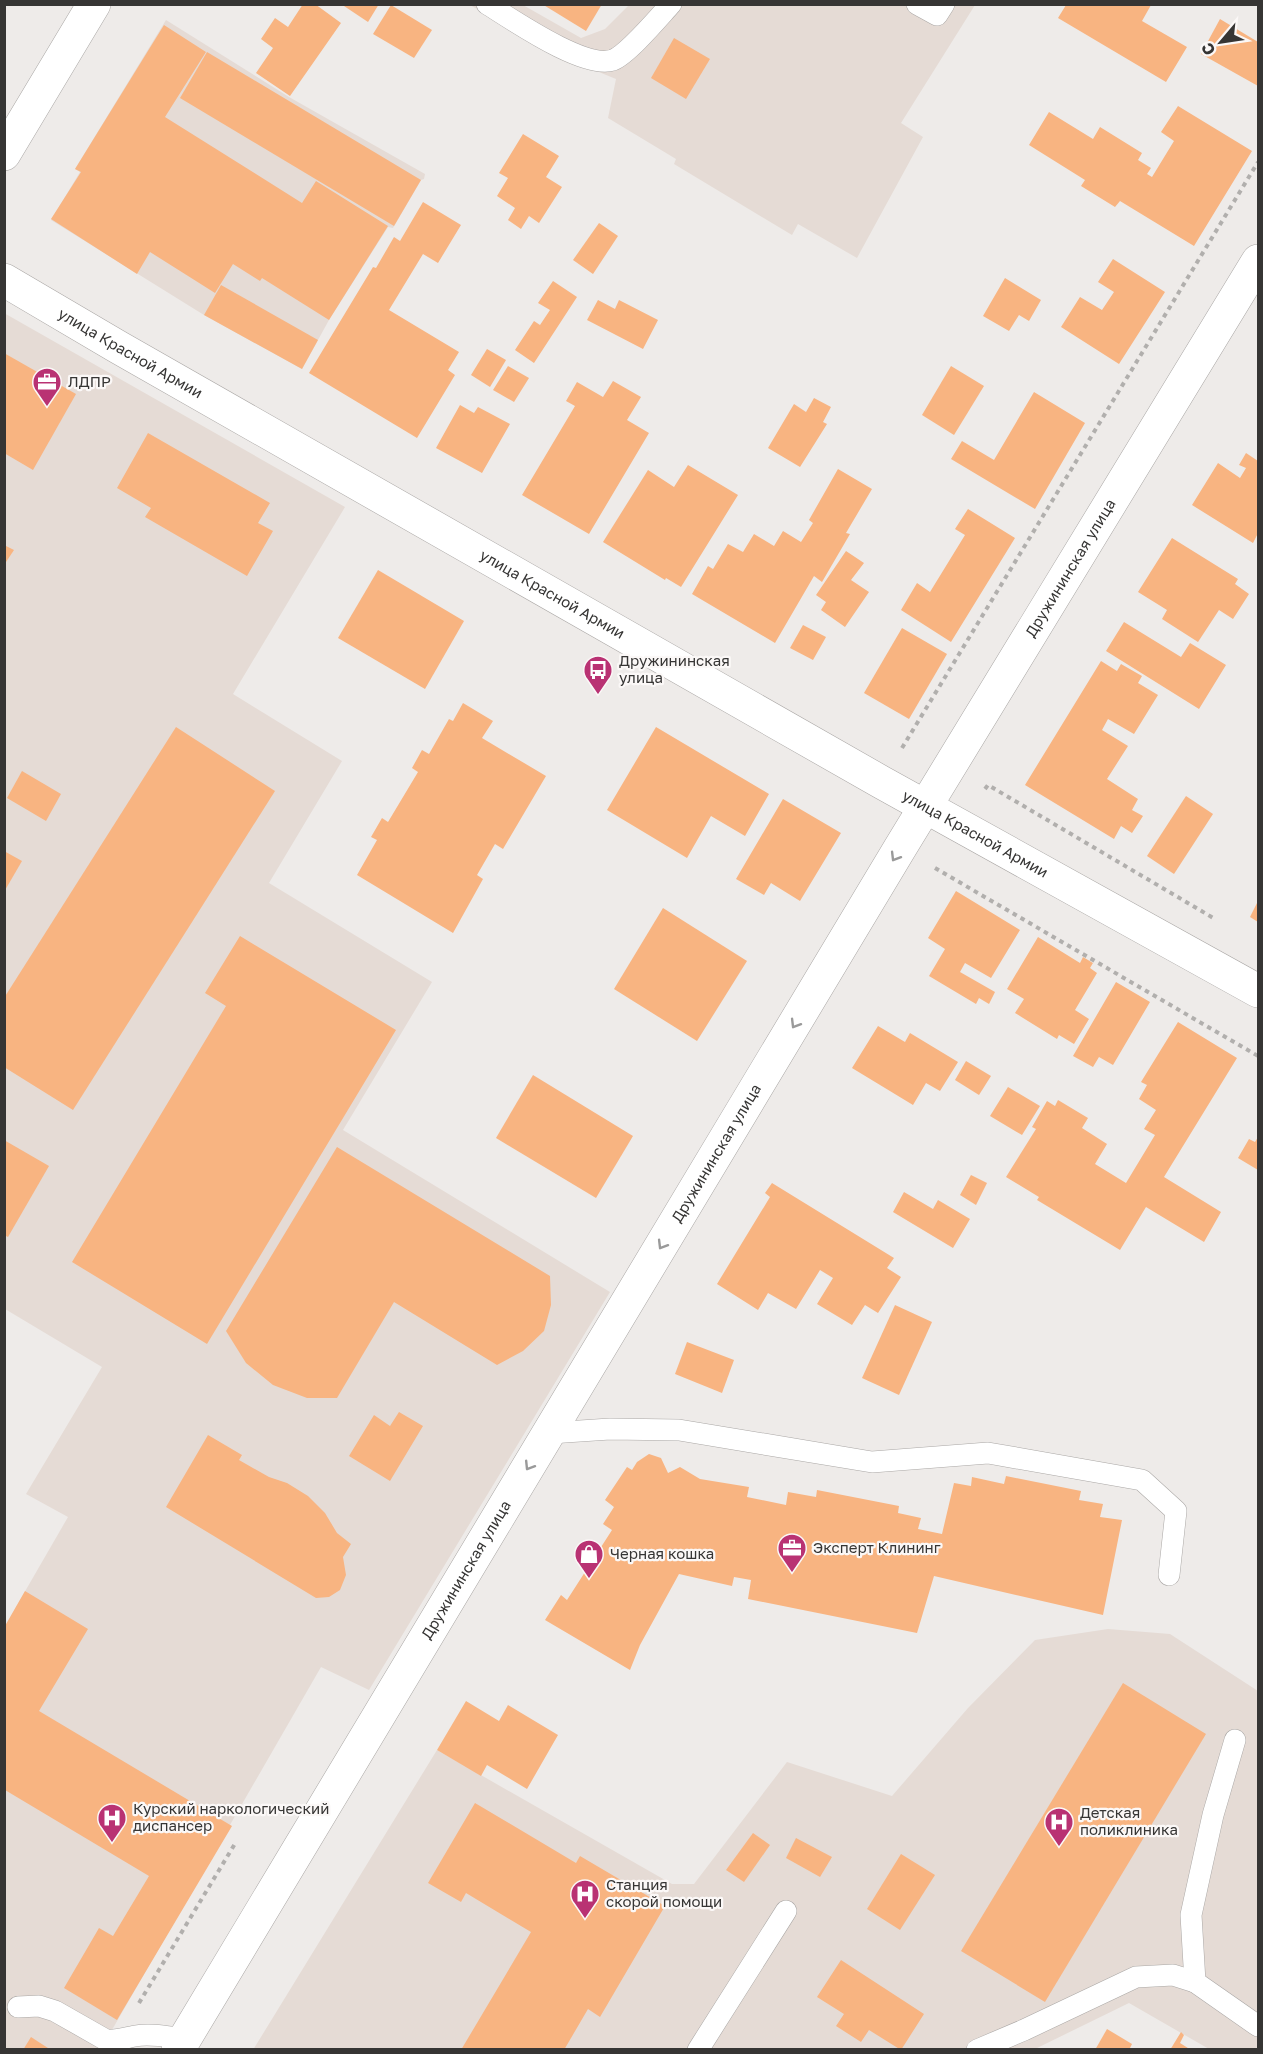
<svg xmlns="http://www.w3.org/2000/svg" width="1263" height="2054" font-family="'Golos Text',sans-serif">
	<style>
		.built { fill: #e5dbd5 }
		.building { fill: #f8b481 }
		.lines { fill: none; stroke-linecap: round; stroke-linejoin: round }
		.lane-casing { stroke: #aaa7a5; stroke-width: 22 }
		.street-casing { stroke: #aaa7a5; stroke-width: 34 }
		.secondary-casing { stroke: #aaa7a5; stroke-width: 34 }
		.path { stroke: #b1afad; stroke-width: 4; stroke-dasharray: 4.5 4.5; stroke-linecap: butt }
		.lane { stroke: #fff; stroke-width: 21 }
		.street { stroke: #fff; stroke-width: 33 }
		.secondary { stroke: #fff; stroke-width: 33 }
		.oneway { stroke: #9a9a9a }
		.labels { text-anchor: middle; stroke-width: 4.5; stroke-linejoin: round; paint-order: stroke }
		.street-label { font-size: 15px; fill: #363534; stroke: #fbf8f7 }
		.poi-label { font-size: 15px; fill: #363534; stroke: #fbf8f7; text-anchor: start }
	</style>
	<rect width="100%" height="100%" fill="#eeebe9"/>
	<!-- built -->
	<g class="built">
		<polygon points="470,5 523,5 581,38 605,29 629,5 975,5 901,123 923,137 857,258 798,224 792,235 674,164 676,159 608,118 616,79 562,57"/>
		<polygon points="166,20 289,97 425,174 424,179 421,180 393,228 388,227 329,320 302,369 204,315 51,220 80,172 75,169"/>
		<polygon points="4,313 345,507 233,694 342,761 269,883 432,982 343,1130 610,1292 369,1690 321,1667 101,2049 5,2049 5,1626 68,1517 26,1494 102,1367 5,1309"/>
		<polygon points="1108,1629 1170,1634 1258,1691 1258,2049 1209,2049 1129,2003 1035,2049 253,2050 437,1750 672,1884 694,1884 787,1762 892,1796 968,1708 1035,1640"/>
	</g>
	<!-- building -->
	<g class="building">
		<polygon points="303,4 315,4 341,23 290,96 256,73 273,48 261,39 275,18 288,27"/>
		<polygon points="341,4 379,4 368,22"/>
		<polygon points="542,4 602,4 586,31"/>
		<polygon points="391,5 432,30 414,58 373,34"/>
		<polygon points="1066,5 1151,5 1142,21 1187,47 1166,82 1058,18"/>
		<polygon points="1220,19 1258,42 1258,86 1201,54"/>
		<polygon points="164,25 206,52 165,117 302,203 316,181 388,226 329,320 262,278 260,281 233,264 215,293 150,252 137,274 51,219 81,172 75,169"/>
		<polygon points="674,38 710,59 686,99 651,78"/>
		<polygon points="207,52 421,180 394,226 180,98"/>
		<polygon points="1178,106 1252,151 1194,246 1120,201 1115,207 1081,186 1085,180 1029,145 1049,112 1093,139 1100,127 1142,153 1138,160 1151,168 1147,174 1152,177 1174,141 1161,132"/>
		<polygon points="523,134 559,156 546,177 562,187 539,223 529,216 521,229 508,220 515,208 497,196 508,178 499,173"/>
		<polygon points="423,202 461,225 438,263 423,254 389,310 459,352 448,370 455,375 417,438 309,373 373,267 376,268 394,237 400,241"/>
		<polygon points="599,223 618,236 593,274 573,260"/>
		<polygon points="1113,259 1165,292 1119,364 1061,327 1080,297 1102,310 1114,292 1098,282"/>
		<polygon points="1005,278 1041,300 1029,321 1019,315 1009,331 983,316"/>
		<polygon points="553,281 577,297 534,363 515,350 534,321 540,325 550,310 538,303"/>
		<polygon points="221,285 318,340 302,369 204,315"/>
		<polygon points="598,300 615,309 619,300 658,320 643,349 587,320"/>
		<polygon points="487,349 506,360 490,387 471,375"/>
		<polygon points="4,353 76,394 33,470 4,453"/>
		<polygon points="508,366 529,378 514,402 493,390"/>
		<polygon points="951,366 984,386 954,435 922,415"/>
		<polygon points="613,381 641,397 627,420 649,433 589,534 522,495 575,406 566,401 577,382 603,397"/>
		<polygon points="1034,392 1085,423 1035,509 951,459 962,441 994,460"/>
		<polygon points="814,398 831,407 823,422 827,424 800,467 768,448 794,404 806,412"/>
		<polygon points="460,405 474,413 478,407 510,424 482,473 436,448"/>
		<polygon points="148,433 270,503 258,523 273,531 247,576 145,517 151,508 117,488"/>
		<polygon points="1246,453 1258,461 1258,533 1253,543 1192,505 1218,463 1240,478 1246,468 1239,465"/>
		<polygon points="688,465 738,495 681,587 666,578 665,580 603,542 648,470 674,487"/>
		<polygon points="838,469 872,489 846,533 850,534 822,582 814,576 775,643 692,594 708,566 713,569 728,544 743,552 754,534 774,546 783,531 801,542 813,523 809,520"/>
		<polygon points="968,509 1015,538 951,642 901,610 917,583 930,592 965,535 955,529"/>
		<polygon points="1172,538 1238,579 1235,584 1249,594 1233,619 1219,610 1198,642 1162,619 1167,610 1138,592"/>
		<polygon points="4,545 14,550 4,565"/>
		<polygon points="846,551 864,563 851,580 869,592 845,627 821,610 826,602 816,595"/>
		<polygon points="378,570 464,621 425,689 338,638"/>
		<polygon points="1124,622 1181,657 1190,643 1226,665 1199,709 1106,651"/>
		<polygon points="803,625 826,637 813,660 790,648"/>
		<polygon points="902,628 947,654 909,719 864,693"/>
		<polygon points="1101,661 1117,671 1121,664 1142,676 1138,683 1158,695 1134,734 1108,719 1102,730 1128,746 1107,779 1138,799 1132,810 1143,816 1132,833 1121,826 1114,839 1025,785"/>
		<polygon points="463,703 493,721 482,738 546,776 503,849 495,844 477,875 483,879 453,933 357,875 377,840 371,837 382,818 388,822 418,772 412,768 422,750 429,754 449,719 453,721"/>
		<polygon points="176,727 275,791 73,1110 4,1067 4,998"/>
		<polygon points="656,727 769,794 745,836 711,816 687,858 607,810"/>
		<polygon points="22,771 61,794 46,821 7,798"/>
		<polygon points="1186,796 1213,814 1174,874 1147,856"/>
		<polygon points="783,799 841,833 800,901 771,883 764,895 736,879"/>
		<polygon points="4,851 22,861 4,892"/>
		<polygon points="956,891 1020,930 991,978 965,963 960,972 995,992 989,1004 979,998 976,1004 929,976 945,949 928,938"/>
		<polygon points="1258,901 1258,922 1250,917"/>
		<polygon points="663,908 747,961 697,1041 614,989"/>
		<polygon points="240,936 396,1030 207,1344 72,1262 226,1006 205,993"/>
		<polygon points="1038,937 1080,963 1083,957 1093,963 1090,968 1097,973 1075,1010 1089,1019 1074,1044 1059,1035 1057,1039 1015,1013 1024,999 1007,989"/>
		<polygon points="1116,982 1150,1002 1113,1065 1099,1057 1093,1067 1073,1056"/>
		<polygon points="1178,1022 1237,1058 1164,1177 1221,1212 1204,1242 1146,1207 1120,1250 1037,1200 1039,1197 1006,1177 1036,1129 1032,1127 1047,1101 1055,1106 1058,1100 1088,1118 1082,1128 1107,1144 1095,1164 1126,1183 1155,1135 1144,1129 1156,1110 1139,1099 1147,1085 1141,1082"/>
		<polygon points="878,1026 905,1042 910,1033 958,1062 940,1091 926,1083 913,1105 852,1068"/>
		<polygon points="966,1061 991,1076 979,1095 955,1080"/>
		<polygon points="533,1075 633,1136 596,1198 496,1138"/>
		<polygon points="1008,1087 1040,1106 1022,1135 990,1116"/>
		<polygon points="1258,1137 1258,1170 1238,1158 1249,1139 1255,1142"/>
		<polygon points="4,1140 49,1166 8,1237 4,1235"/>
		<polygon points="337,1147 550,1276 551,1305 544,1331 523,1351 497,1365 394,1302 337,1398 307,1398 273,1385 246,1363 226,1331"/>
		<polygon points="971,1175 987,1183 976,1205 960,1195"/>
		<polygon points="772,1183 894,1258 887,1268 901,1277 878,1313 865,1305 852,1325 817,1304 833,1278 820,1270 796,1309 768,1293 758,1310 717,1284 770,1197 765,1193"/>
		<polygon points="904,1192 933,1209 938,1200 970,1219 953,1248 893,1212"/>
		<polygon points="895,1305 932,1322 899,1395 862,1378"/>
		<polygon points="687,1342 734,1360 722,1393 675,1374"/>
		<polygon points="399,1412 423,1426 390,1481 349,1456 374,1415 390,1426"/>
		<polygon points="208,1435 242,1455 239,1460 269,1477 287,1483 308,1496 325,1513 337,1533 351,1544 343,1557 346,1575 340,1590 329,1597 316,1598 166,1507"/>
		<polygon points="649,1454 661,1458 668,1473 680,1467 700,1479 749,1487 747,1497 786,1505 788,1492 816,1497 817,1490 899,1506 898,1513 921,1518 918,1529 942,1534 954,1483 971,1486 972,1477 1004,1484 1006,1476 1081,1491 1079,1500 1103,1504 1100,1517 1122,1520 1103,1615 934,1576 917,1633 748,1599 751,1580 734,1577 732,1586 679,1574 640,1645 630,1670 545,1620 561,1595 567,1600 612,1530 603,1524 614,1507 605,1500 627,1467 632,1470 637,1462"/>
		<polygon points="25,1591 88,1629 39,1711 232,1826 117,2020 64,1988 99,1928 113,1936 149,1876 5,1790 5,1626"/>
		<polygon points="1123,1683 1206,1734 1045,2002 961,1951"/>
		<polygon points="466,1701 499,1721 508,1705 558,1735 527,1789 487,1765 481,1776 437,1750"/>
		<polygon points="475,1803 576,1863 580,1856 665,1906 600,2017 588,2009 564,2050 461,2050 531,1932 466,1893 461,1902 428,1883"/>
		<polygon points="753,1833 770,1845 744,1882 726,1870"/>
		<polygon points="796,1838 832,1857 820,1877 786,1858"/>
		<polygon points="901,1854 935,1875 900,1930 867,1909"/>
		<polygon points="841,1960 924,2014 901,2050 869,2030 861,2042 836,2026 844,2014 817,1997"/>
		<polygon points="1107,2029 1132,2044 1129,2050 1095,2050"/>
		<polygon points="1181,2032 1184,2035 1180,2043 1191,2050 1170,2050"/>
		<polygon points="31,2037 51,2050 23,2050"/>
	</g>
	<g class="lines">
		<!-- lane casing -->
		<g class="lane-casing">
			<g id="lane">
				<path d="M 487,4 C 513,20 585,70 613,60 C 628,54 659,17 671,4"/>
				<polyline points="917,4 937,15 944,4"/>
				<polyline points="550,1433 610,1429 679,1430 872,1462 988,1453 1142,1480 1176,1511 1169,1575"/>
				<polyline points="1235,1740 1213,1815 1191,1915 1195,1982 1258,2026"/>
				<path d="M 18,2007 L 39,2006 L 55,2011 L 106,2040 C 117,2041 125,2038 135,2036 C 152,2033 168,2037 184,2039"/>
				<polyline points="698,2050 786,1911"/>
				<polyline points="977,2050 1024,2030 1136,1977 1173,1975 1195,1982"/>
			</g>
		</g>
		<!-- street casing -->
		<g class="street-casing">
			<polyline id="street" points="4,154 94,4"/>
		</g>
		<!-- secondary casing -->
		<g class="secondary-casing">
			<g id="secondary">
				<path id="s1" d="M 4,280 L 118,347 L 881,782 L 1258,991"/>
				<path id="s2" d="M 178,2050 L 900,848 L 1258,261"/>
			</g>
		</g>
		<!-- path -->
		<g class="path">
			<polyline points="902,748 1258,162"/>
			<polyline points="985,789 988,785 1215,919"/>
			<polyline points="935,868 1258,1056"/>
			<polyline points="139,2003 236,1842"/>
		</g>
		<!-- lane -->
		<use href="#lane" class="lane"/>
		<!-- street -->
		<use href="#street" class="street"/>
		<!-- secondary -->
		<use href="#secondary" class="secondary"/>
	</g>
	<!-- one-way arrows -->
	<defs><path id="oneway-chevron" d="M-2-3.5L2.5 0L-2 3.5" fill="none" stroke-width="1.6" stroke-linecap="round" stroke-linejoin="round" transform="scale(1.5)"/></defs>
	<g class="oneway">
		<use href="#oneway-chevron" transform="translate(895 857) rotate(121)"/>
		<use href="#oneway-chevron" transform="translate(795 1024) rotate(121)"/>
		<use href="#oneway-chevron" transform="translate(662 1245) rotate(121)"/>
		<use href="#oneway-chevron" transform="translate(529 1466) rotate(122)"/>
	</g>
	<!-- icons -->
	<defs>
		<g id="office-pin" transform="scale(1.5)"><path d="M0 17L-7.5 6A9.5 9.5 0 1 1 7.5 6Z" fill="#b93273" stroke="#fbf8f7"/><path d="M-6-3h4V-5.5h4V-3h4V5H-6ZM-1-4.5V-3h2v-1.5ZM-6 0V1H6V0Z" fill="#fff"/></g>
		<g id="bus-pin" transform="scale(1.5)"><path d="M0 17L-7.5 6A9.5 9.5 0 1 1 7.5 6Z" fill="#b93273" stroke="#fbf8f7"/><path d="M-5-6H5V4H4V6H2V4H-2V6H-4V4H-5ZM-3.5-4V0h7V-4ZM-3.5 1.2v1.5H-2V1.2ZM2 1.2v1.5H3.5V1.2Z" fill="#fff"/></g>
		<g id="shop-pin" transform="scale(1.5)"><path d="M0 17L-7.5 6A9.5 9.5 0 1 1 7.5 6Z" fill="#b93273" stroke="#fbf8f7"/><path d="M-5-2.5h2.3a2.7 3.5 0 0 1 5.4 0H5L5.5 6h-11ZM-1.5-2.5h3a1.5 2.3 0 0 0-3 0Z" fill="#fff"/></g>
		<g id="hospital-pin" transform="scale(1.5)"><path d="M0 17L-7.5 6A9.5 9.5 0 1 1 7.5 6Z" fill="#b93273" stroke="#fbf8f7"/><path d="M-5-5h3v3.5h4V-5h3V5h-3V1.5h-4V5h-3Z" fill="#fff"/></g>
	</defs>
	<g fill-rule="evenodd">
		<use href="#office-pin" x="47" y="382"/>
		<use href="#bus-pin" x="598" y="670"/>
		<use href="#office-pin" x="792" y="1548"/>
		<use href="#shop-pin" x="589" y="1554"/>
		<use href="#hospital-pin" x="112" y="1818"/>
		<use href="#hospital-pin" x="1059" y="1822"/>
		<use href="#hospital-pin" x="585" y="1894"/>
	</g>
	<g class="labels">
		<!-- street labels -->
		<g class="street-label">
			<text dy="5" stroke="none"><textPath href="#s1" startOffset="146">улица Красной Армии</textPath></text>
			<text dy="5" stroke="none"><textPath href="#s2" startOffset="1730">Дружининская улица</textPath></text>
			<text dy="5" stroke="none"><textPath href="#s1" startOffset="632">улица Красной Армии</textPath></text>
			<text dy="5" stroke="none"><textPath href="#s1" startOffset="1118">улица Красной Армии</textPath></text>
			<text dy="5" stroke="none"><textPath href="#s2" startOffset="1046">Дружининская улица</textPath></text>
			<text dy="5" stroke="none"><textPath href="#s2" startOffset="560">Дружининская улица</textPath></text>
		</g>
		<!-- poi labels -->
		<g class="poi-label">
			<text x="68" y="387">ЛДПР</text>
			<text x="619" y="666">Дружининская<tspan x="619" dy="17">улица</tspan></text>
			<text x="813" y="1553">Эксперт Клининг</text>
			<text x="610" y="1559">Черная кошка</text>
			<text x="133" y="1814">Курский наркологический<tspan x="133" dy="17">диспансер</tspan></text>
			<text x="1080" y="1818">Детская<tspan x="1080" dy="17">поликлиника</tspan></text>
			<text x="606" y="1890">Станция<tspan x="606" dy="17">скорой помощи</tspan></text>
		</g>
	</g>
	<!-- border -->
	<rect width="1263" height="2054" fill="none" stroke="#363534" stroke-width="12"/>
	<!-- north arrow -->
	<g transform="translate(1221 42) rotate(241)" stroke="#fbf8f7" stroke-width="4.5" paint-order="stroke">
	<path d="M0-4.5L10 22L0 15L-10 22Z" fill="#363534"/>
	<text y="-9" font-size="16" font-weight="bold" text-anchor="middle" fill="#363534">С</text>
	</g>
</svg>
